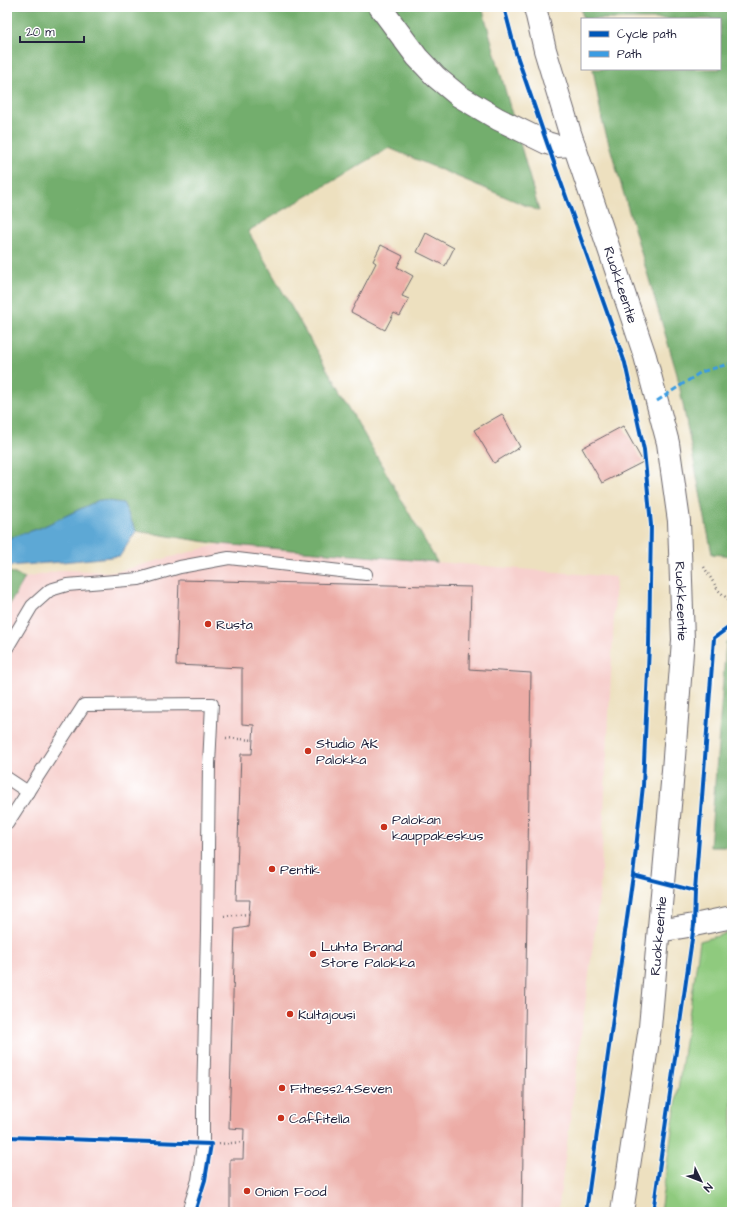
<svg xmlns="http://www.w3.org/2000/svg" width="739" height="1219" font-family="'Architects Daughter',sans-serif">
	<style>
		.built { fill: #f7d0ce }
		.green { fill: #8fca7e; stroke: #58765c }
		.forest { fill: #73ae6d; stroke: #4a6854 }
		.water { fill: #5da8d5; stroke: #406588 }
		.building { fill: #ecaca6 }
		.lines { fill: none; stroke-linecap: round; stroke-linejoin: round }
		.service-casing { stroke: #696469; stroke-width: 14 }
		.minor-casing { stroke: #696469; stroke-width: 24 }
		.tertiary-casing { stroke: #696469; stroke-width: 24 }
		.path { stroke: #696469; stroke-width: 2.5; stroke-dasharray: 1 3; stroke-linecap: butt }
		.service { stroke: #fff; stroke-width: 12 }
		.minor { stroke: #fff; stroke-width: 22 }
		.tertiary { stroke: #fff; stroke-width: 22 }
		.quiet { stroke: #3c9ce2; stroke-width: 3; stroke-dasharray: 6 3; stroke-linecap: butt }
		.cycleway-casing { stroke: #fff; stroke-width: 6 }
		.cycleway { stroke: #0057b8; stroke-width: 4 }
		.poi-dot { fill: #c8321e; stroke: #fff; stroke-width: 1.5 }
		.labels { text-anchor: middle; stroke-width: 3; stroke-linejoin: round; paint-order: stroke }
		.street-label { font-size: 14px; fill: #22223b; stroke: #fff }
		.poi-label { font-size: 14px; fill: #22223b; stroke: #fff; text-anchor: start }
	</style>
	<rect width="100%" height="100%" fill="#fff"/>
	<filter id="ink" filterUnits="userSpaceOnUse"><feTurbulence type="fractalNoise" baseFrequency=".025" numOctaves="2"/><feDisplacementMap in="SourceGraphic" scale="8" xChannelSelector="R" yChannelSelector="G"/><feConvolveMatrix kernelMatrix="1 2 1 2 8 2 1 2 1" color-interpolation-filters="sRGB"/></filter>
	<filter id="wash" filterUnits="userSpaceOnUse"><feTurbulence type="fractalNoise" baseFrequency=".012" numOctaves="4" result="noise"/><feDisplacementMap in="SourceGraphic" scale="16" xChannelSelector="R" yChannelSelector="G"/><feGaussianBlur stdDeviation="0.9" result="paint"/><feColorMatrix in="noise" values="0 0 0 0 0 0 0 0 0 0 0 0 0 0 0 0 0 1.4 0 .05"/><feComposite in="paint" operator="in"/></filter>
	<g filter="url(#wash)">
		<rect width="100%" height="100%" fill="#ede0bf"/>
		<!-- built -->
		<polygon class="built" points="220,544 616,577 600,891 558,1212 7,1212 7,609 25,578 63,570 115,572"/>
		<!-- green -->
		<polygon class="green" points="732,932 732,1212 660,1212 700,941"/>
		<!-- forest -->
		<g class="forest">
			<polygon points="7,7 482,7 539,211 389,148 248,231 437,562 220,544 136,531 123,503 7,539"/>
			<polygon points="581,7 732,7 732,556 712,554 677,374 602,120 593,69 720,69 720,19 583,19"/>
			<polygon points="7,571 25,578 7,609"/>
			<polygon points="732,638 732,847 710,847 726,642"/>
		</g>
		<!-- water -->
		<polygon class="water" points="99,500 123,503 136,531 120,556 62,562 7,566 7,539 40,528"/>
		<g id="blocks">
			<!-- building -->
			<g class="building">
				<polygon points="426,233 454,248 445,266 417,252"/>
				<polygon points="381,245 403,256 397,267 413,276 402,296 409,299 400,316 394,313 385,330 351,312 376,263 373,261"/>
				<polygon points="502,414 520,447 494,463 474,430"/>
				<polygon points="623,426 643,462 602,483 582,448"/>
				<polygon points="179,580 471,587 469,669 531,673 522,1212 230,1212 230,1159 243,1159 244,1129 229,1128 235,929 248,927 250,900 236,900 241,754 252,754 254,725 242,724 242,668 176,665"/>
			</g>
		</g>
	</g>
	<g filter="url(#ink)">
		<use href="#blocks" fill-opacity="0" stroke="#696469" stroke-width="1"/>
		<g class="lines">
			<!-- service casing -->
			<g class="service-casing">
				<g id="service">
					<polyline points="7,648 32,606 50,590 67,585 139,579 180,567 229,558 366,574"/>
					<polyline points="7,778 28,792"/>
					<polyline points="7,824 84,705 212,704 209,764 207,931 203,1102 203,1144 198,1180 188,1212"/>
				</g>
			</g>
			<!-- minor casing -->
			<g class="minor-casing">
				<g id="minor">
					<polyline points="380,7 417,57 436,77 459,96 498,119 547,143 557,146 574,145"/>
					<polyline points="659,931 694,925 732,917"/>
				</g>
			</g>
			<!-- tertiary casing -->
			<g class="tertiary-casing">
				<g id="tertiary">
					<path id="s1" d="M 535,7 L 545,50 L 570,133 L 645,356 L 668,443 L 679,521 L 683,640 L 672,783 L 650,1027 L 622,1212"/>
				</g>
			</g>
			<!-- path -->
			<g class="path">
				<polyline points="704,567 718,590 732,603"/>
				<polyline points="226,738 253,740"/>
				<polyline points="224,916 249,914"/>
				<polyline points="219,1144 243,1142"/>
			</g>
			<!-- service -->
			<use href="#service" class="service"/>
			<!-- minor -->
			<use href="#minor" class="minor"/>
			<!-- tertiary -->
			<use href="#tertiary" class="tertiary"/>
			<!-- quiet -->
			<polyline class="quiet" points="657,401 701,372 732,363"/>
			<!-- cycleway casing -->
			<g class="cycleway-casing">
				<g id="cycleway">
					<polyline points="504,7 516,53 547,143 625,363 644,450 651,525 649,646 643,786 633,875 586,1212"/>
					<polyline points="633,875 695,891"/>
					<polyline points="7,1137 211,1144 205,1180 195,1212"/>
					<polyline points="653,1212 694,925 695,891 714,638 732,625"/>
				</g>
			</g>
			<!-- cycleway -->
			<use href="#cycleway" class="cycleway"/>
		</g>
	</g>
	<!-- markers -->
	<g class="poi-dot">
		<circle cx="208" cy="624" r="4"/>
		<circle cx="308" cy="751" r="4"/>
		<circle cx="384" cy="827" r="4"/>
		<circle cx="272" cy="869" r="4"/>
		<circle cx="313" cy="954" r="4"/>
		<circle cx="290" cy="1014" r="4"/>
		<circle cx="282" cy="1088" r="4"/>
		<circle cx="281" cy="1118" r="4"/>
		<circle cx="247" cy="1191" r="4"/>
	</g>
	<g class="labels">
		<!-- street labels -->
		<g class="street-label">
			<text dy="5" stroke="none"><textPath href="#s1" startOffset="291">Ruokkeentie</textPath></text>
			<text dy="5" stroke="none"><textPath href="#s1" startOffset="615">Ruokkeentie</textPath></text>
			<text transform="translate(658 936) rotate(-85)" y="5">Ruokkeentie</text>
		</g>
		<!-- poi labels -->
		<g class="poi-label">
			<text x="216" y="629">Rusta</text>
			<text x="316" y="748">Studio AK<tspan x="316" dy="16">Palokka</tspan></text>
			<text x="392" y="824">Palokan<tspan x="392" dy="16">kauppakeskus</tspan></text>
			<text x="280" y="874">Pentik</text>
			<text x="321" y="951">Luhta Brand<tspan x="321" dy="16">Store Palokka</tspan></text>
			<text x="298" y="1019">Kultajousi</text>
			<text x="290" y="1093">Fitness24Seven</text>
			<text x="289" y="1123">Caffitella</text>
			<text x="255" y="1196">Onion Food</text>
		</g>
	</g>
	<!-- margin -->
	<rect width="739" height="1219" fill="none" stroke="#fff" stroke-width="24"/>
	<!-- legend -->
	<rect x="581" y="18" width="140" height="52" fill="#ffffff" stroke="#a7a7b1"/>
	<rect x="589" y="31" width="20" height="6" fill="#0057b8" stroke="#a7a7b1"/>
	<text x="617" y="38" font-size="12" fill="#22223b">Cycle path</text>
	<rect x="589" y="51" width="20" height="6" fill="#3c9ce2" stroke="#a7a7b1"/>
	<text x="617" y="58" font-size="12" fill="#22223b">Path</text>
	<!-- north arrow -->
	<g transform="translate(701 1181) rotate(133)" stroke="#ffffff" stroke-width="3" paint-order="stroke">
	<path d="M0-3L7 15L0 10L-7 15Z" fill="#22223b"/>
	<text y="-6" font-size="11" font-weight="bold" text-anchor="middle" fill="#22223b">N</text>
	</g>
	<!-- scale -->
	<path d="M20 36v6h64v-6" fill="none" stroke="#22223b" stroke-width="2"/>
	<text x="26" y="36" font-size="12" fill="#22223b" stroke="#ffffff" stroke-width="3" paint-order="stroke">20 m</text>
</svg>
